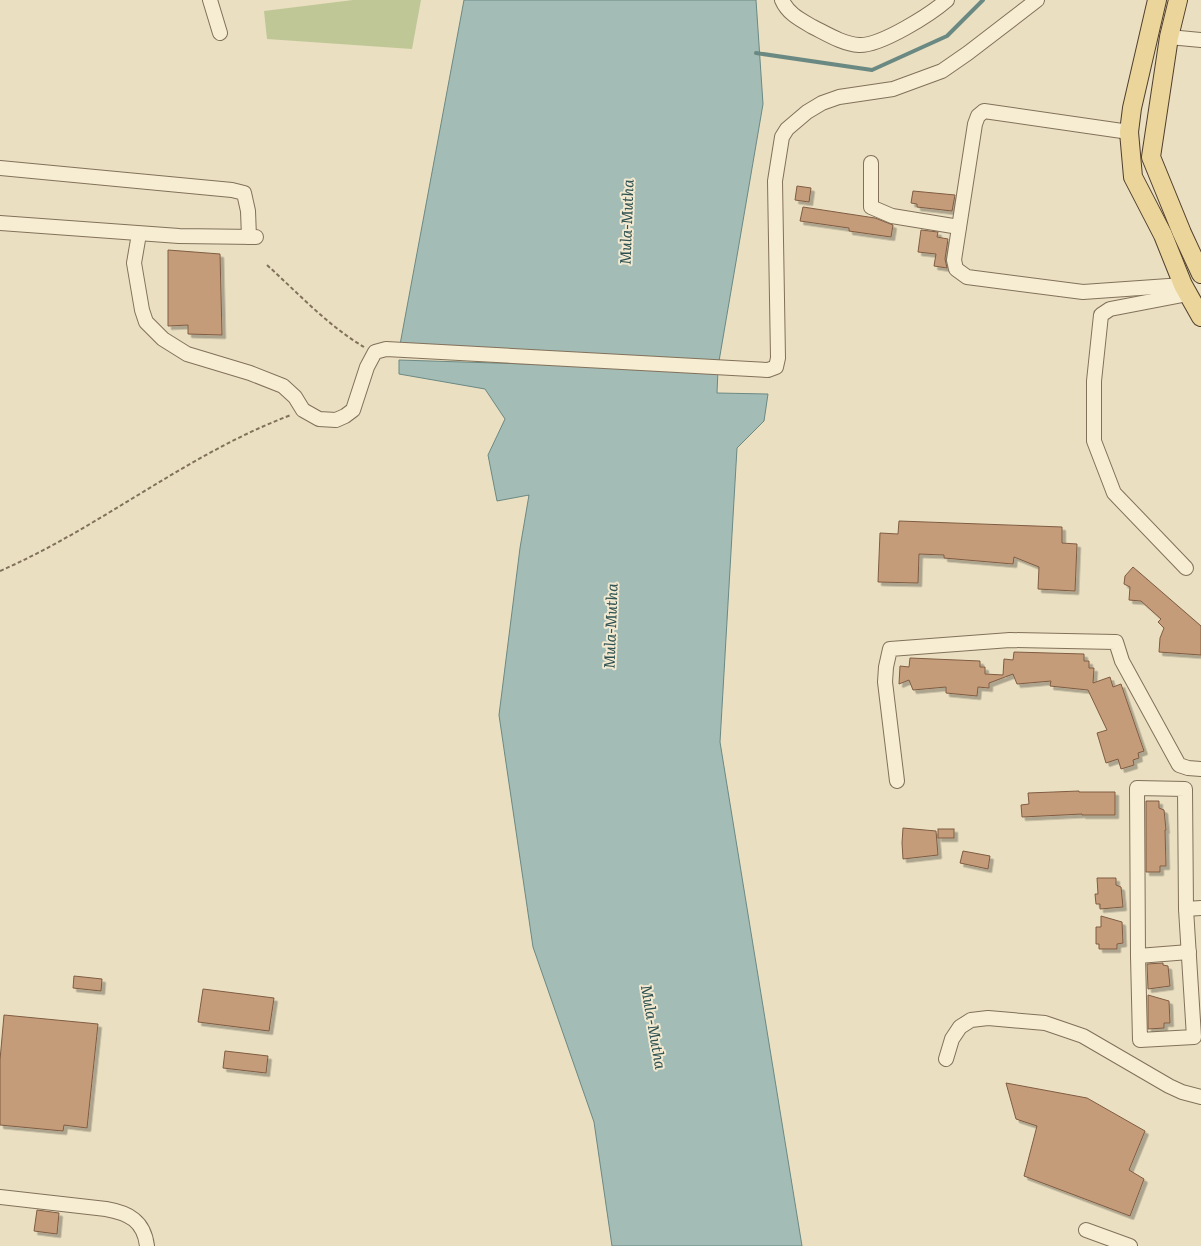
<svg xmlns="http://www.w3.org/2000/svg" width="1201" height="1246" font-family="Literata,serif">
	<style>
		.green { fill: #bfc796 }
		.water { fill: #a3bcb6; stroke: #6b8983 }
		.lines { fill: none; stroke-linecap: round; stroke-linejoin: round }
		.stream { stroke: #6b8983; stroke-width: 4 }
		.building { fill: #c59c79; stroke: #7f5c42; filter: url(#shadow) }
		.minor-casing { stroke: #82715a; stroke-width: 16 }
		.major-casing { stroke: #503f2e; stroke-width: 20 }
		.path { stroke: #82715a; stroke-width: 2; stroke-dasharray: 4 2.5; stroke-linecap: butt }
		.minor { stroke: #f6edd3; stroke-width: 14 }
		.major { stroke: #ebd59a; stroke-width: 18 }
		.labels { text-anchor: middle; stroke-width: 4; stroke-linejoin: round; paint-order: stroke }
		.water-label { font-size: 15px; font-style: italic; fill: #2d5150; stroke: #f2e9d0 }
	</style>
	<defs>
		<filter id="shadow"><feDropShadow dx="3.5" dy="3.5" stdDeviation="0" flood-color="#0004"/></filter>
	</defs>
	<rect width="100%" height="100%" fill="#eadfc1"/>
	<!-- green -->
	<polygon class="green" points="353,0 421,0 412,49 267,39 264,11"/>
	<!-- water -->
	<g class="water">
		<polygon points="464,0 756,0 763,104 718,367 399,350"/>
		<polygon points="399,360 718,370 717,393 768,394 764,421 737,448 720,742 802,1246 612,1246 594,1122 533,947 499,715 520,548 529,495 497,501 488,455 505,419 485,389 399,374"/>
	</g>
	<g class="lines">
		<!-- stream -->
		<polyline class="stream" points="756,53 872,70 947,36 983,0"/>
	</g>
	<!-- building -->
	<g class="building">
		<polygon points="797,186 811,188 809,202 795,200"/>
		<polygon points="913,191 955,195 952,211 917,207 917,204 911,203"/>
		<polygon points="803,207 875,218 893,225 891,237 849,231 849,228 800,221"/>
		<polygon points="921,230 938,232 937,237 948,239 945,259 947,268 934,266 936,254 918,252"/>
		<polygon points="168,250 220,254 222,335 188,334 188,325 168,326"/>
		<polygon points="899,521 1062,527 1062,543 1077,544 1075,591 1038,589 1039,567 1014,557 1013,564 944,558 944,555 919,554 918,583 878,582 880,533 898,534"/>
		<polygon points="1133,567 1201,626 1201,655 1159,652 1160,638 1164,628 1158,622 1161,619 1141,601 1129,600 1130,587 1124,584 1125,576"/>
		<polygon points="1014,652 1084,654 1084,661 1089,661 1089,668 1094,668 1093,683 1110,677 1113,687 1121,684 1144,751 1138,753 1139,758 1133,760 1134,765 1121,769 1118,759 1106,763 1097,733 1107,730 1088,690 1050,686 1051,681 1017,684 1013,674 989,683 989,688 978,687 977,696 946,693 946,687 913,690 909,680 899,684 900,666 909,667 910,658 980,661 980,667 985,667 985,674 1003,675 1004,659 1013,660"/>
		<polygon points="1079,791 1079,792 1115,792 1115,815 1082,815 1082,814 1022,817 1021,805 1029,804 1028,793"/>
		<polygon points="1146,801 1159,801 1159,808 1164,810 1166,830 1165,830 1166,866 1160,866 1160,872 1146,872"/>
		<polygon points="903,828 936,831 938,855 903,859 902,843"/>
		<rect x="938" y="829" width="16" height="9"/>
		<polygon points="963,851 990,856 988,869 960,863"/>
		<polygon points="1097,878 1116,878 1116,885 1121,887 1123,907 1100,909 1100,904 1096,904 1095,894 1098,894"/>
		<polygon points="1101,916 1122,922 1123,943 1117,944 1117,949 1099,949 1099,944 1096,944 1096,927 1101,927"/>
		<polygon points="1163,963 1163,965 1168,966 1170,986 1148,989 1147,964"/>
		<polygon points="74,976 102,979 101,991 73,988"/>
		<polygon points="203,989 274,998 269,1031 198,1022"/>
		<polygon points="1148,995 1169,1001 1170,1023 1164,1023 1164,1028 1148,1029"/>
		<polygon points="4,1015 98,1024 87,1128 64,1125 63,1131 0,1125 0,1060"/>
		<polygon points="225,1051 268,1056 266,1073 223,1068"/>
		<polygon points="1006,1083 1087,1098 1145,1131 1129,1170 1144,1179 1130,1216 1024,1176 1037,1126 1016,1119"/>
		<polygon points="37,1210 59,1213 57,1234 34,1231"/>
	</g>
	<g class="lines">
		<!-- minor casing -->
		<g class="minor-casing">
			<g id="minor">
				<polyline points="210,0 220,33"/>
				<path d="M 782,0 C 788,14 801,20 813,27 C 827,34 843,44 859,45 C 881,46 931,14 947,0"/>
				<polyline points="1169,37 1201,40"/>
				<polyline points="1129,132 984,111 978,116 975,124 954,260 956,269 967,277 1083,292 1183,285"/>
				<polyline points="871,163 871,207 892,216 959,227"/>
				<polyline points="0,168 232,190 244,193 248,211 249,237"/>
				<polyline points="0,223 179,236 256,237"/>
				<polyline points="139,234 134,263 142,310 146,322 163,339 187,354 250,373 283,386 295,397 303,410 319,419 336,420 345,416 353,410 367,367 375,352 386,349 768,370 776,367 778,358 775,181 782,137 787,129 807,112 822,103 839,97 893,89 942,71 968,53 1037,0"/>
				<polyline points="1186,568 1114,493 1094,441 1094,381 1101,315 1110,309 1188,294"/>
				<polyline points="897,781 885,682 886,667 890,649 1010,640 1116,642 1122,661 1179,765 1188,768 1201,769"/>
				<polygon points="1137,788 1185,789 1186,909 1194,1037 1140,1040 1138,956"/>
				<polyline points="1186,909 1201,908"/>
				<polyline points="1138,956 1189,952"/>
				<polyline points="946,1059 952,1039 960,1027 971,1020 988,1018 1045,1023 1083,1036 1169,1086 1182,1092 1201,1097"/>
				<path d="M 0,1197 L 106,1209 C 129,1213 144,1221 147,1246"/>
				<polyline points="1086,1230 1130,1246"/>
			</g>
		</g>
		<!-- major casing -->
		<g class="major-casing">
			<g id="major">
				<polyline points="1157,0 1132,108 1129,132 1133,177 1163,235 1183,285 1201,317"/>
				<polyline points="1178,0 1169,37 1151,157 1182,233 1201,274"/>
			</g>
		</g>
		<!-- path -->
		<g class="path">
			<path d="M 267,265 C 298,293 327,325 364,347"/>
			<path d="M 0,571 C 101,527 187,454 291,415"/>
		</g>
		<!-- minor -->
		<use href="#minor" class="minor"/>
		<!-- major -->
		<use href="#major" class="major"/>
	</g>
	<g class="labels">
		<!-- water labels -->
		<g class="water-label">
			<text transform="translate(627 222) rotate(-88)" y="5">Mula-Mutha</text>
			<text transform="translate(611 626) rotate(-88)" y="5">Mula-Mutha</text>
			<text transform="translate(653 1027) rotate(80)" y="5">Mula-Mutha</text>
		</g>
	</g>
</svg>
